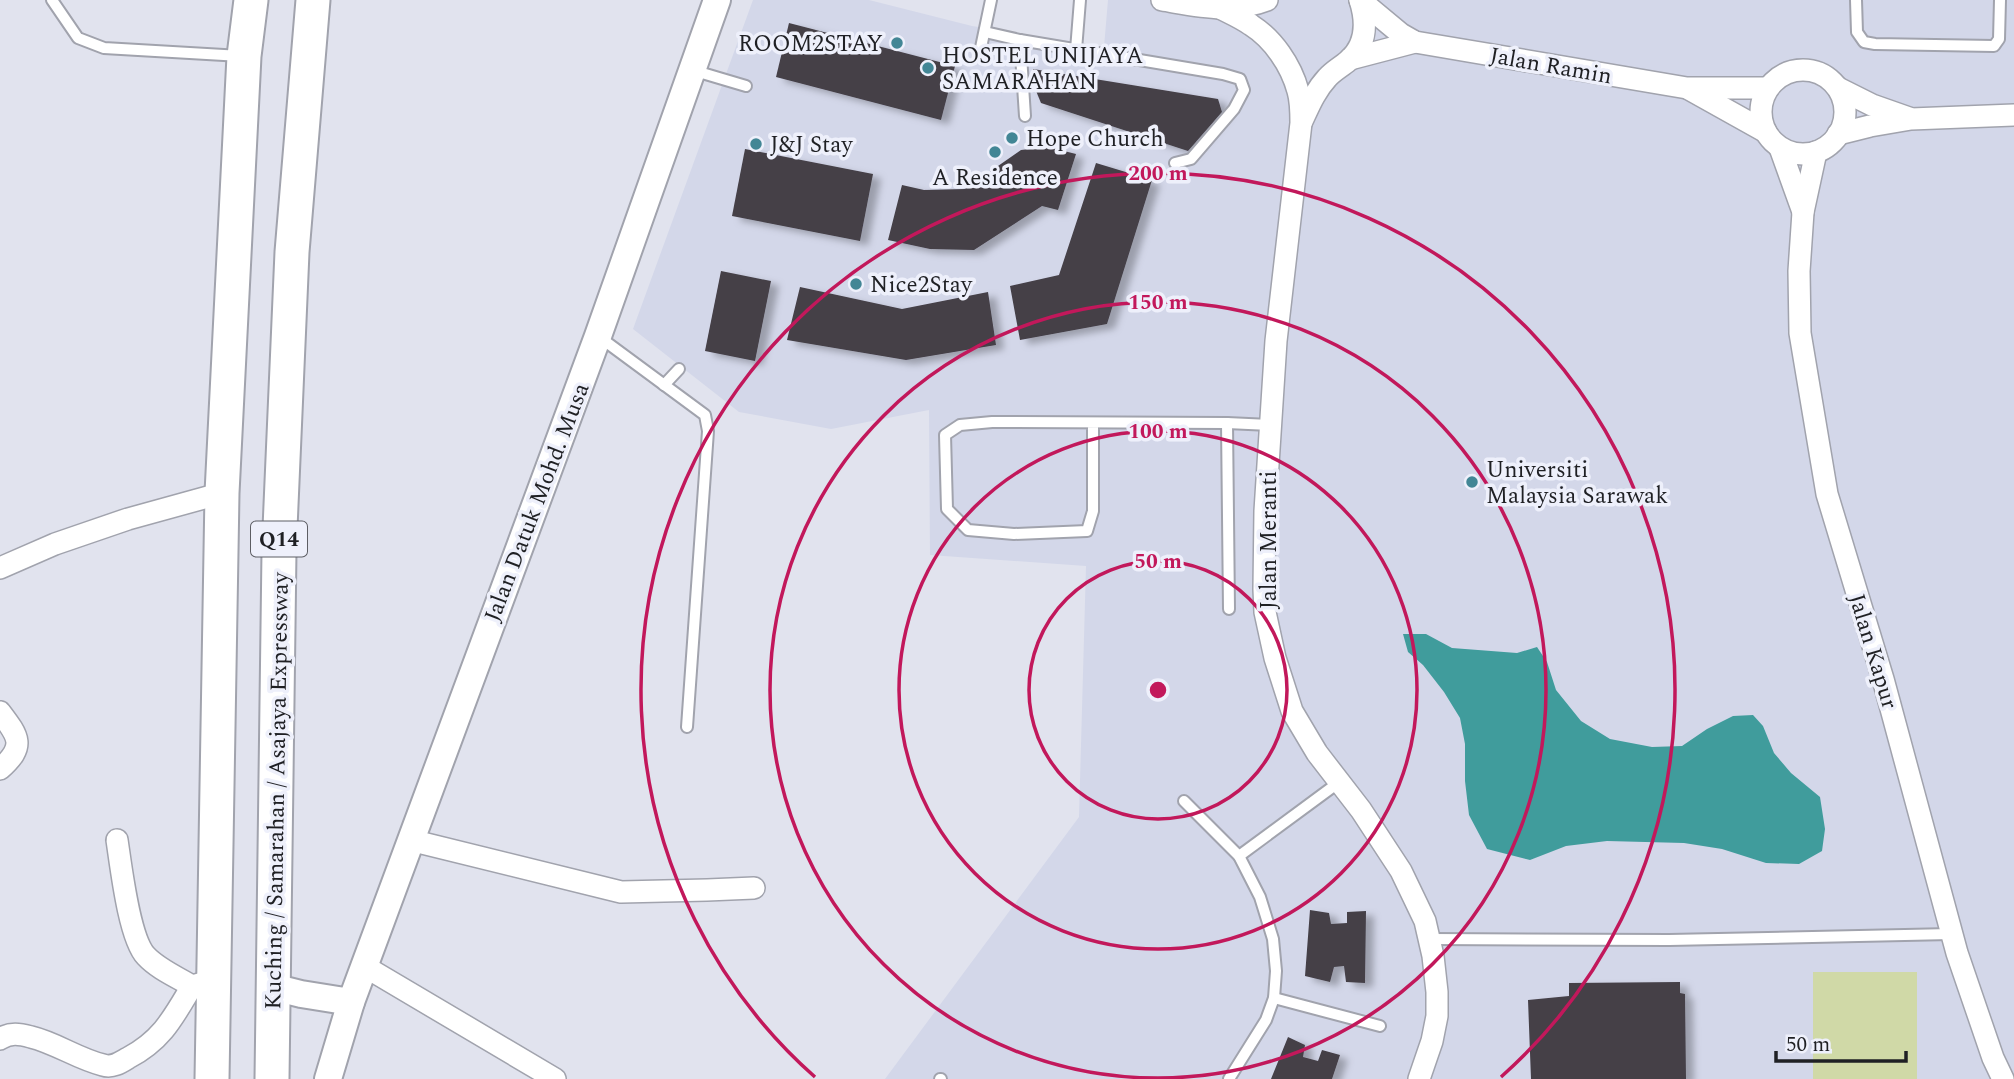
<svg xmlns="http://www.w3.org/2000/svg" width="2014" height="1079" font-family="Spectral,serif">
	<style>
		.built { fill: #d3d7e9 }
		.green { fill: #d0d9a7 }
		.water { fill: #409c9c }
		.building { fill: #443f47; filter: url(#shadow) }
		.lines { fill: none; stroke-linecap: round; stroke-linejoin: round }
		.service-casing { stroke: #a1a3ad; stroke-width: 14 }
		.minor-casing { stroke: #a1a3ad; stroke-width: 24 }
		.tertiary-casing { stroke: #a1a3ad; stroke-width: 30 }
		.trunk-casing { stroke: #a1a3ad; stroke-width: 37 }
		.service { stroke: #fff; stroke-width: 10 }
		.minor { stroke: #fff; stroke-width: 21 }
		.tertiary { stroke: #fff; stroke-width: 26 }
		.trunk { stroke: #fff; stroke-width: 33 }
		.ring { fill: none; stroke: #c2185b; stroke-width: 3.5 }
		.poi-dot { fill: #428695; stroke: #eef0fb; stroke-width: 2.5 }
		.labels { text-anchor: middle; stroke-width: 7; stroke-linejoin: round; paint-order: stroke }
		.shield { fill: #eef0fb; stroke: #5d5e64; stroke-width: 2 }
		.shield-label { font-size: 21px; font-weight: bold; fill: #1f2024 }
		.poi-label { font-size: 23px; fill: #1f2024; stroke: #eef0fb; text-anchor: start }
		.street-label { font-size: 23px; fill: #1f2024; stroke: #eef0fb }
		.centre { fill: #c2185b; stroke: #eef0fb; stroke-width: 3.5 }
		.ring-label { font-size: 21px; text-anchor: middle; font-weight: bold; fill: #c2185b; stroke: #eef0fb; stroke-width: 7; stroke-linejoin: round; paint-order: stroke }
	</style>
	<defs>
		<filter id="shadow"><feDropShadow dx="8" dy="4.5" stdDeviation="3.5" flood-color="#0004"/></filter>
	</defs>
	<rect width="100%" height="100%" fill="#e1e3ee"/>
	<!-- built -->
	<polygon class="built" points="753,0 869,0 972,26 1104,47 1108,0 2014,0 2014,1079 885,1079 1079,817 1086,566 930,555 929,410 831,429 739,412 633,329"/>
	<!-- green -->
	<rect class="green" x="1813" y="972" width="104" height="107"/>
	<!-- water -->
	<polygon class="water" points="1403,634 1426,634 1452,648 1517,653 1537,647 1547,662 1556,690 1581,721 1610,739 1652,747 1682,746 1707,729 1733,716 1753,715 1763,726 1774,753 1791,773 1820,797 1825,829 1822,851 1799,864 1766,863 1722,849 1684,843 1607,841 1566,846 1530,860 1487,849 1469,815 1465,781 1465,744 1460,718 1444,692 1423,665 1408,652"/>
	<!-- building -->
	<g class="building">
		<polygon points="789,23 955,66 941,120 776,77"/>
		<polygon points="1033,69 1218,99 1222,112 1188,151 1041,103 1034,86"/>
		<polygon points="1048,147 1076,154 1058,210 1042,206 974,250 930,249 888,240 902,185 924,190 965,189 1021,150"/>
		<polygon points="745,149 873,174 860,241 732,216"/>
		<polygon points="1096,163 1152,180 1107,324 1020,340 1010,286 1059,275"/>
		<polygon points="721,271 771,281 755,361 705,351"/>
		<polygon points="800,287 902,309 988,292 996,345 906,360 787,340"/>
		<polygon points="1310,910 1329,913 1331,924 1347,923 1347,912 1366,911 1365,983 1346,982 1344,966 1334,967 1330,982 1305,976"/>
		<polygon points="1680,982 1680,993 1685,994 1686,1079 1531,1079 1528,1000 1569,996 1569,983"/>
		<polygon points="1288,1037 1305,1045 1303,1057 1318,1061 1322,1050 1340,1055 1332,1079 1271,1079"/>
	</g>
	<g class="lines">
		<!-- service casing -->
		<g class="service-casing">
			<g id="service">
				<polyline points="52,0 78,38 104,48 241,56"/>
				<polyline points="1856,0 1857,32 1864,42 1875,44 1994,46 1999,39 2000,0"/>
				<polyline points="985,32 1020,40 1223,74 1240,79 1244,90 1234,109 1191,159 1175,163"/>
				<polyline points="1020,40 1025,116"/>
				<polyline points="1076,50 1080,0"/>
				<polyline points="979,57 991,0"/>
				<polyline points="692,70 746,86"/>
				<polyline points="598,336 705,415 708,431 687,727"/>
				<polyline points="664,385 679,369"/>
				<polyline points="1093,423 1093,511 1087,531 1014,534 968,530 947,509 945,435 960,425 992,422 1227,423 1270,425"/>
				<polyline points="1227,423 1229,609"/>
				<polyline points="1184,801 1239,856 1260,897 1273,939 1276,971 1274,998 1266,1020 1229,1079"/>
				<polyline points="1239,856 1338,783"/>
				<polyline points="1430,939 1669,940 1951,934"/>
				<polyline points="1274,998 1380,1026"/>
				<polyline points="940,1079 941,1079"/>
			</g>
		</g>
		<!-- minor casing -->
		<g class="minor-casing">
			<g id="minor">
				<path d="M 1162,0 C 1199,6 1231,14 1267,0"/>
				<polyline points="1360,0 1401,34 1415,42 1687,88 1768,88"/>
				<path d="M 1222,9 C 1232,14 1243,19 1251,25 C 1273,39 1291,65 1298,91 C 1301,101 1301,112 1301,123 L 1276,341 L 1265,511 L 1264,589 L 1265,612 L 1275,658 L 1292,711 L 1317,753 L 1361,810 L 1401,871 L 1425,921 L 1433,956 L 1437,992 L 1437,1016 L 1432,1041 L 1419,1079"/>
				<polyline points="1350,59 1415,42"/>
				<circle cx="1803" cy="112" r="42"/>
				<polyline points="1838,88 1872,105 1909,118"/>
				<polyline points="1689,89 1766,132"/>
				<path d="M 1302,121 C 1309,106 1315,91 1327,78 C 1333,71 1341,67 1348,61 C 1367,45 1367,22 1360,0"/>
				<polyline points="1838,134 1870,126 1911,119 2014,115"/>
				<polyline points="1780,148 1803,212"/>
				<polyline points="1816,152 1803,212 1799,271 1800,333 1827,494 1883,679 1957,953 1993,1058 2003,1079"/>
				<polyline points="0,568 55,544 128,519 222,493"/>
				<path d="M 0,712 C 19,737 26,746 0,769"/>
				<path d="M 117,840 C 121,866 129,938 146,956 C 158,969 177,977 192,986"/>
				<polyline points="410,840 621,892 707,890 754,888"/>
				<polyline points="364,966 555,1079"/>
				<path d="M 0,1039 C 10,1032 20,1034 31,1037 C 56,1043 78,1059 103,1065 C 112,1068 120,1063 128,1058 C 162,1040 173,1018 192,986 L 213,980"/>
			</g>
		</g>
		<!-- tertiary casing -->
		<g class="tertiary-casing">
			<g id="tertiary">
				<polyline points="273,987 301,994 351,1002"/>
				<polyline points="328,1079 351,1002 598,336 717,0"/>
			</g>
		</g>
		<!-- trunk casing -->
		<g class="trunk-casing">
			<g id="trunk">
				<polyline points="212,1079 222,493 244,56 251,0"/>
				<polyline points="272,1079 279,551 292,252 313,0"/>
			</g>
		</g>
		<!-- service -->
		<use href="#service" class="service"/>
		<!-- minor -->
		<use href="#minor" class="minor"/>
		<!-- tertiary -->
		<use href="#tertiary" class="tertiary"/>
		<!-- trunk -->
		<use href="#trunk" class="trunk"/>
	</g>
	<!-- distance rings -->
	<g class="ring">
		<circle cx="1158" cy="690" r="129"/>
		<circle cx="1158" cy="690" r="259"/>
		<circle cx="1158" cy="690" r="388"/>
		<path d="M815 1077A517 517 0 1 1 1501 1077"/>
	</g>
	<!-- markers -->
	<g class="poi-dot">
		<circle cx="897" cy="43" r="7"/>
		<circle cx="928" cy="68" r="7"/>
		<circle cx="1012" cy="138" r="7"/>
		<circle cx="756" cy="144" r="7"/>
		<circle cx="995" cy="152" r="7"/>
		<circle cx="856" cy="284" r="7"/>
		<circle cx="1472" cy="482" r="7"/>
	</g>
	<g class="labels">
		<!-- shield labels -->
		<rect class="shield" x="251" y="521.5" width="56" height="35" rx="5"/>
		<g class="shield-label">
			<text x="279" y="546">Q14</text>
		</g>
		<!-- poi labels -->
		<g class="poi-label">
			<text x="883" y="51" text-anchor="end">ROOM2STAY</text>
			<text x="942" y="63">HOSTEL UNIJAYA<tspan x="942" dy="26">SAMARAHAN</tspan></text>
			<text x="1026" y="146">Hope Church</text>
			<text x="770" y="152">J&amp;J Stay</text>
			<text x="995" y="185" text-anchor="middle">A Residence</text>
			<text x="870" y="292">Nice2Stay</text>
			<text x="1486" y="477">Universiti<tspan x="1486" dy="26">Malaysia Sarawak</tspan></text>
		</g>
		<!-- street labels -->
		<g class="street-label">
			<text transform="translate(1551 65) rotate(10)" y="8">Jalan Ramin</text>
			<text transform="translate(536 502) rotate(-69)" y="8">Jalan Datuk Mohd. Musa</text>
			<text transform="translate(1268 540) rotate(-90)" y="8">Jalan Meranti</text>
			<text transform="translate(1874 651) rotate(73)" y="8">Jalan Kapur</text>
			<text transform="translate(276 791) rotate(-89)" y="8">Kuching / Samarahan / Asajaya Expressway</text>
		</g>
	</g>
	<circle cx="1158" cy="690" r="10" class="centre"/>
	<g class="ring-label">
		<text x="1158" y="180">200 m</text>
		<text x="1158" y="309">150 m</text>
		<text x="1158" y="438">100 m</text>
		<text x="1158" y="568">50 m</text>
	</g>
	<!-- scale -->
	<path d="M1776 1051v10h130v-10" fill="none" stroke="#1f2024" stroke-width="3.5"/>
	<text x="1786" y="1051" font-size="21" fill="#1f2024" stroke="#eef0fb" stroke-width="5" paint-order="stroke">50 m</text>
</svg>
